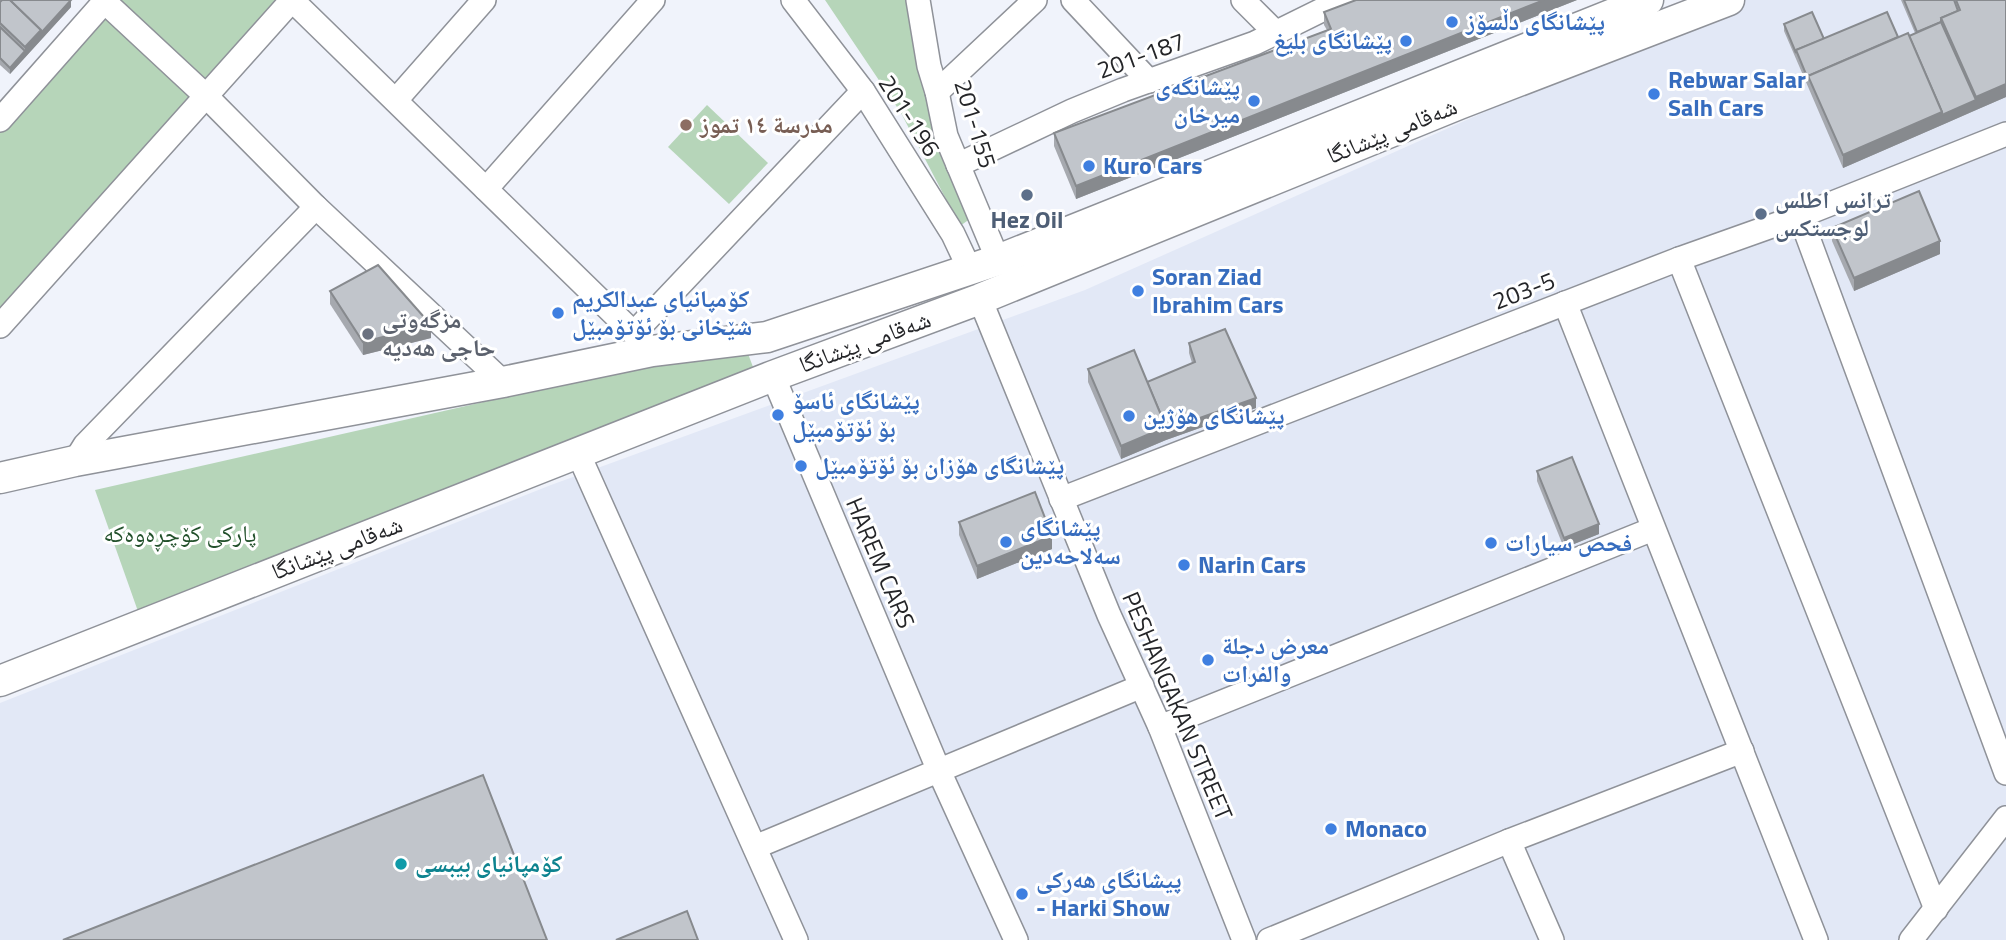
<svg xmlns="http://www.w3.org/2000/svg" width="2006" height="940" font-family="'Titillium Web','Noto Naskh Arabic',sans-serif">
	<style>
		.built { fill: #e2e8f6 }
		.green { fill: #b6d5b9 }
		.lines { fill: none; stroke-linecap: round; stroke-linejoin: round }
		.minor-casing { stroke: #8f9299; stroke-width: 26 }
		.major-casing { stroke: #8f9299; stroke-width: 33 }
		.minor { stroke: #fff; stroke-width: 23 }
		.major { stroke: #fff; stroke-width: 30 }
		.wall { fill: #a6a9af }
		.shaded-wall { fill: #878a8e }
		.building { fill: #c1c5cb; stroke: #878a8e; stroke-width: 2 }
		.shop-dot { fill: #3f7fe0; stroke: #fff; stroke-width: 2.5 }
		.education-dot { fill: #8d6e63; stroke: #fff; stroke-width: 2.5 }
		.service-dot { fill: #5c6f8a; stroke: #fff; stroke-width: 2.5 }
		.worship-dot { fill: #6b7280; stroke: #fff; stroke-width: 2.5 }
		.culture-dot { fill: #0f9aa8; stroke: #fff; stroke-width: 2.5 }
		.labels { text-anchor: middle; stroke-width: 6; stroke-linejoin: round; paint-order: stroke }
		.shop-label { font-size: 24px; font-weight: bold; fill: #366cbe; stroke: #fff; text-anchor: start }
		.street-label { font-size: 24px; fill: #242528; stroke: #fff }
		.education-label { font-size: 24px; font-weight: bold; fill: #785e54; stroke: #fff; text-anchor: start }
		.service-label { font-size: 24px; font-weight: bold; fill: #4e5e75; stroke: #fff; text-anchor: start }
		.worship-label { font-size: 24px; font-weight: bold; fill: #5b616d; stroke: #fff; text-anchor: start }
		.park-label { font-size: 24px; fill: #23512c; stroke: #fff }
		.culture-label { font-size: 24px; font-weight: bold; fill: #0d838f; stroke: #fff; text-anchor: start }
	</style>
	<rect width="100%" height="100%" fill="#f0f3fb"/>
	<!-- built -->
	<polygon class="built" points="1736,0 2006,0 2006,940 0,940 0,703 551,485 1085,290"/>
	<!-- green -->
	<g class="green">
		<polygon points="120,0 277,0 0,311 0,133"/>
		<polygon points="825,0 908,0 974,216 960,226 901,113"/>
		<polygon points="707,105 768,163 729,204 668,147"/>
		<polygon points="744,343 753,367 140,617 95,490"/>
	</g>
	<g class="lines">
		<!-- minor casing -->
		<g class="minor-casing">
			<g id="minor">
				<polyline points="292,0 652,351"/>
				<polyline points="793,0 863,91 953,234 969,268"/>
				<polyline points="918,0 929,66 937,92 946,136 998,260"/>
				<polyline points="1073,0 1149,81"/>
				<polyline points="1243,0 1276,33"/>
				<polyline points="105,2 206,96 316,207 503,382"/>
				<polyline points="937,92 1035,0"/>
				<polyline points="396,100 484,0"/>
				<polyline points="0,120 106,0"/>
				<polyline points="958,165 1072,111 1123,90 1255,43 1342,0"/>
				<polyline points="486,189 653,0"/>
				<polyline points="1800,216 2006,773"/>
				<polyline points="1679,259 1936,909"/>
				<polyline points="980,299 1109,615 1160,727 1244,940"/>
				<polyline points="1565,303 1816,940"/>
				<polyline points="0,326 292,0"/>
				<polyline points="634,333 863,91"/>
				<polyline points="773,376 939,771 1016,940"/>
				<polyline points="578,453 796,940"/>
				<polyline points="75,461 85,445 316,207"/>
				<polyline points="1061,499 1679,259 1800,216 2006,134"/>
				<polyline points="1160,727 1653,529"/>
				<polyline points="1509,841 1552,940"/>
				<polyline points="755,847 1142,686"/>
				<polyline points="1269,940 1509,841 1742,751"/>
				<polyline points="1911,940 2006,818"/>
			</g>
		</g>
		<!-- major casing -->
		<g class="major-casing">
			<g id="major">
				<polyline points="0,478 75,461 503,382 652,351 767,337 998,260 1648,0"/>
				<polyline points="0,681 773,376 980,299 1459,104 1729,0"/>
			</g>
		</g>
		<!-- minor -->
		<use href="#minor" class="minor"/>
		<!-- major -->
		<use href="#major" class="major"/>
	</g>
	<!-- wall -->
	<g class="wall">
		<polygon points="0,0 71,7 10,74 0,65"/>
		<polygon points="1356,0 1577,0 1076,199 1054,146 1054,133 1327,30 1324,25 1324,12"/>
		<polygon points="1901,0 2006,0 2006,97 1843,168 1784,31 1784,24 1824,39 1898,37 1909,36 1915,33"/>
		<polygon points="1832,228 1940,254 1854,291 1832,241"/>
		<polygon points="330,291 431,338 363,355 330,304"/>
		<polygon points="1189,343 1256,408 1166,440 1121,459 1088,382 1088,369 1147,382 1192,363 1189,353"/>
		<polygon points="1537,471 1599,534 1564,548 1537,481"/>
		<polygon points="959,522 1052,549 977,579 959,535"/>
	</g>
	<!-- shaded-wall -->
	<g class="shaded-wall">
		<polygon points="71,0 71,7 41,40 41,33"/>
		<polygon points="1544,0 1577,0 1076,199 1076,186"/>
		<polygon points="41,30 41,40 10,74 10,68 25,51 25,47"/>
		<polygon points="2006,84 2006,97 1976,110 1976,97"/>
		<polygon points="1976,100 1976,110 1942,125 1942,115"/>
		<polygon points="1942,112 1942,125 1843,168 1843,155"/>
		<polygon points="1940,241 1940,254 1854,291 1854,278"/>
		<polygon points="431,325 431,338 363,355 363,342"/>
		<polygon points="1256,398 1256,408 1166,440 1166,430"/>
		<polygon points="1166,427 1166,440 1121,459 1121,446"/>
		<polygon points="1599,524 1599,534 1564,548 1564,538"/>
		<polygon points="1052,536 1052,549 977,579 977,566"/>
	</g>
	<!-- building -->
	<g class="building">
		<polygon points="2,0 10,0 41,30 25,47 0,23 0,2"/>
		<polygon points="10,0 71,0 41,33 41,30"/>
		<polygon points="1356,0 1544,0 1076,186 1054,133 1331,29 1324,12"/>
		<polygon points="1904,0 1954,0 1958,11 1941,18 1941,22 1917,32"/>
		<polygon points="1956,0 2006,0 2006,84 1976,97 1941,18 1960,10"/>
		<polygon points="1812,12 1824,39 1796,50 1796,53 1784,24"/>
		<polygon points="1887,12 1898,37 1808,76 1808,79 1796,50"/>
		<polygon points="1941,22 1976,100 1942,115 1942,112 1909,36"/>
		<polygon points="0,27 25,51 10,68 0,58"/>
		<polygon points="1908,33 1942,112 1843,155 1808,76"/>
		<polygon points="1919,191 1940,241 1854,278 1832,228"/>
		<polygon points="378,265 431,325 363,342 330,291"/>
		<polygon points="1225,329 1256,398 1166,430 1166,427 1147,382 1195,362 1189,343"/>
		<polygon points="1134,350 1166,427 1121,446 1088,369"/>
		<polygon points="1572,457 1599,524 1564,538 1537,471"/>
		<polygon points="1035,492 1052,536 977,566 959,522"/>
		<polygon points="483,775 547,940 63,940"/>
		<polygon points="687,911 698,940 616,940"/>
	</g>
	<!-- markers -->
	<g class="shop-dot">
		<circle cx="1452" cy="22" r="7"/>
		<circle cx="1406" cy="41" r="7"/>
		<circle cx="1654" cy="94" r="7"/>
		<circle cx="1254" cy="101" r="7"/>
		<circle cx="1089" cy="166" r="7"/>
		<circle cx="1138" cy="291" r="7"/>
		<circle cx="558" cy="313" r="7"/>
		<circle cx="778" cy="415" r="7"/>
		<circle cx="1129" cy="416" r="7"/>
		<circle cx="801" cy="466" r="7"/>
		<circle cx="1006" cy="542" r="7"/>
		<circle cx="1491" cy="543" r="7"/>
		<circle cx="1184" cy="565" r="7"/>
		<circle cx="1208" cy="660" r="7"/>
		<circle cx="1331" cy="829" r="7"/>
		<circle cx="1022" cy="894" r="7"/>
	</g>
	<circle class="education-dot" cx="686" cy="125" r="7"/>
	<g class="service-dot">
		<circle cx="1027" cy="195" r="7"/>
		<circle cx="1761" cy="214" r="7"/>
	</g>
	<circle class="worship-dot" cx="368" cy="334" r="7"/>
	<circle class="culture-dot" cx="401" cy="864" r="7"/>
	<g class="labels">
		<!-- shop labels -->
		<g class="shop-label">
			<text x="1466" y="30">پێشانگای دڵسۆز</text>
			<text x="1392" y="49" text-anchor="end">پێشانگای بلیغ</text>
			<text x="1668" y="88">Rebwar Salar<tspan x="1668" dy="28">Salh Cars</tspan></text>
			<text x="1240" y="95" text-anchor="end">پێشانگەی<tspan x="1240" dy="28">میرخان</tspan></text>
			<text x="1103" y="174">Kuro Cars</text>
			<text x="1152" y="285">Soran Ziad<tspan x="1152" dy="28">Ibrahim Cars</tspan></text>
			<text x="572" y="307">کۆمپانیای عبدالكريم<tspan x="572" dy="28">شێخانی بۆ ئۆتۆمبێل</tspan></text>
			<text x="792" y="409">پێشانگای ئاسۆ<tspan x="792" dy="28">بۆ ئۆتۆمبێل</tspan></text>
			<text x="1143" y="424">پێشانگای هۆژین</text>
			<text x="815" y="474">پێشانگای هۆزان بۆ ئۆتۆمبێل</text>
			<text x="1020" y="536">پێشانگای<tspan x="1020" dy="28">سەلاحەدین</tspan></text>
			<text x="1505" y="551">فحص سيارات</text>
			<text x="1198" y="573">Narin Cars</text>
			<text x="1222" y="654">معرض دجلة<tspan x="1222" dy="28">والفرات</tspan></text>
			<text x="1345" y="837">Monaco</text>
			<text x="1036" y="888">پیشانگای هەرکی<tspan x="1036" dy="28">- Harki Show</tspan></text>
		</g>
		<!-- street labels -->
		<g class="street-label">
			<text transform="translate(1141 56) rotate(-20)" y="8">201-187</text>
			<text transform="translate(909 116) rotate(57)" y="8">201-196</text>
			<text transform="translate(975 124) rotate(73)" y="8">201-155</text>
			<text transform="translate(1392 131) rotate(-22)" y="8">شەقامی پێشانگا</text>
			<text transform="translate(1524 291) rotate(-21)" y="8">203-5</text>
			<text transform="translate(865 342) rotate(-20)" y="8">شەقامی پێشانگا</text>
			<text transform="translate(337 548) rotate(-21)" y="8">شەقامی پێشانگا</text>
			<text transform="translate(880 563) rotate(67)" y="8">HAREM CARS</text>
			<text transform="translate(1177 706) rotate(67)" y="8">PESHANGAKAN STREET</text>
		</g>
		<!-- education labels -->
		<g class="education-label">
			<text x="700" y="133">مدرسة ١٤ تموز</text>
		</g>
		<!-- service labels -->
		<g class="service-label">
			<text x="1775" y="208">ترانس اطلس<tspan x="1775" dy="28">لوجستكس</tspan></text>
			<text x="1027" y="228" text-anchor="middle">Hez Oil</text>
		</g>
		<!-- worship labels -->
		<g class="worship-label">
			<text x="382" y="328">مزگەوتی<tspan x="382" dy="28">حاجی هەدیە</tspan></text>
		</g>
		<!-- park labels -->
		<g class="park-label">
			<text x="180" y="542">پارکی کۆچڕەوەکە</text>
		</g>
		<!-- culture labels -->
		<g class="culture-label">
			<text x="415" y="872">كۆمپانیای بیبسی</text>
		</g>
	</g>
</svg>
